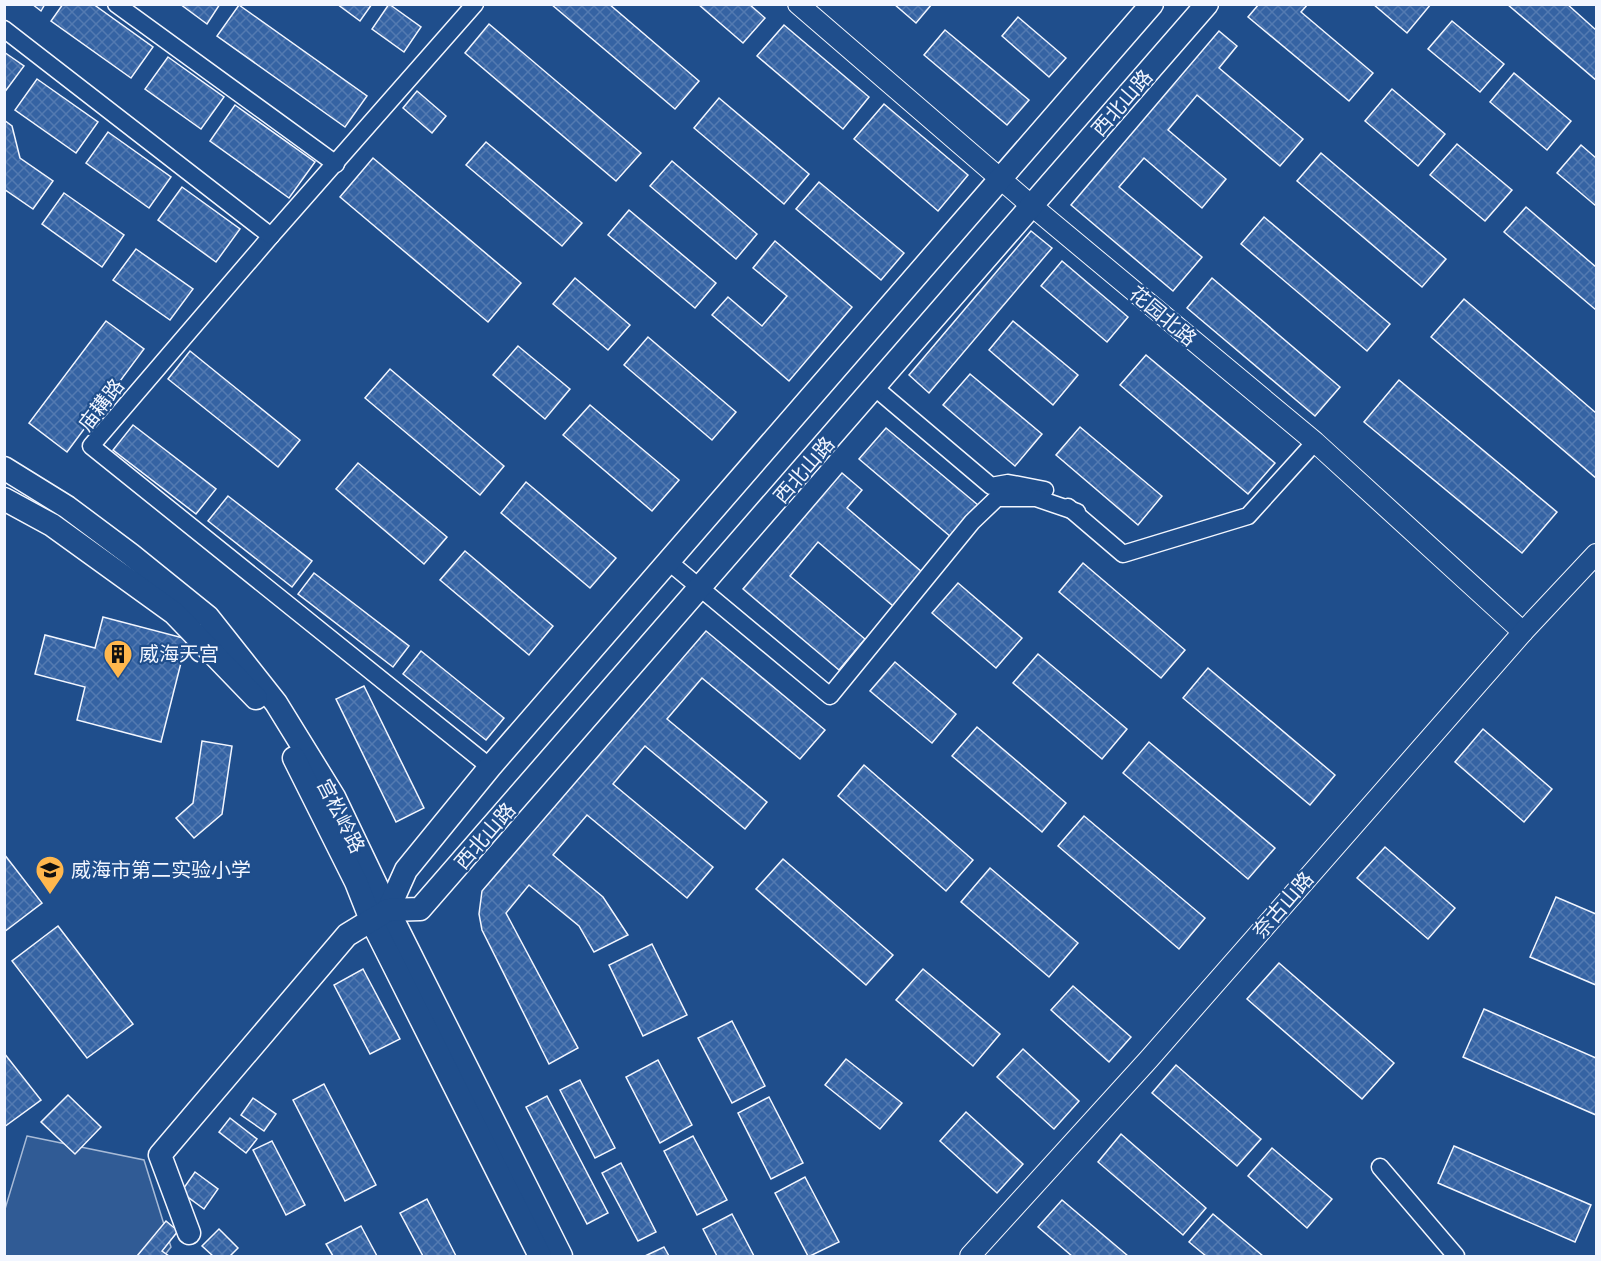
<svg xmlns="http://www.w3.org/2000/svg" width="1601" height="1261" font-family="'Sofia Sans Condensed','Noto Sans SC',sans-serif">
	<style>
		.built { fill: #305b95; stroke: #a8bbd7; stroke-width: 1.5 }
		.building { fill: url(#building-cross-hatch); stroke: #f2f6ff; stroke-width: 1.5 }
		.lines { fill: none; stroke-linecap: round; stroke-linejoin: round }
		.minor-casing { stroke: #f2f6ff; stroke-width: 19 }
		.tertiary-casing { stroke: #f2f6ff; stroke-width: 22 }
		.secondary-casing { stroke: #f2f6ff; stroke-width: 25 }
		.minor { stroke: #1f4e8c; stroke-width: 16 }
		.tertiary { stroke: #1f4e8c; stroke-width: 20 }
		.secondary { stroke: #1f4e8c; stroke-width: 22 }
		.labels { text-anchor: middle; stroke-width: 4.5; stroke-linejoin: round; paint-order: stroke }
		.street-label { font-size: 20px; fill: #f2f6ff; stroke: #1f4e8c }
		.poi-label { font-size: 20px; fill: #f2f6ff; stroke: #1f4e8c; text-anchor: start }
	</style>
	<defs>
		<pattern id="building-cross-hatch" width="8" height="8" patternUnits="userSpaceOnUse" patternTransform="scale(1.5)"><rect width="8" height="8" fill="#3563a3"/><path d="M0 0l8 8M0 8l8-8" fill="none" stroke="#537ab1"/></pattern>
	</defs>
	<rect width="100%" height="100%" fill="#1f4e8c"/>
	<!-- built -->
	<polygon class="built" points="27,1136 144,1160 171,1247 164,1256 5,1256 5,1209"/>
	<!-- building -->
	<g class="building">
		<polygon points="32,4 45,4 41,11"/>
		<polygon points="63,4 93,4 153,47 131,78 51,21"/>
		<polygon points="180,4 220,4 207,24"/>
		<polygon points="337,4 372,4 360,21"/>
		<polygon points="389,4 421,27 404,52 372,29"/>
		<polygon points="551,4 609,4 699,81 675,109"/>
		<polygon points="698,4 749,4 765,18 743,43"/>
		<polygon points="894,4 932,4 916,23"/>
		<polygon points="1259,4 1308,4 1301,12 1373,73 1349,101 1248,17"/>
		<polygon points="1373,4 1431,4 1407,33"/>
		<polygon points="1507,4 1567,4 1596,30 1596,80"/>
		<polygon points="239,5 367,96 345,127 217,36"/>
		<polygon points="1018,17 1066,58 1049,77 1002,36"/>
		<polygon points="1452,21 1504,64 1480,92 1428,49"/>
		<polygon points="489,24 641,153 616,181 465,53"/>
		<polygon points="784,25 869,97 843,129 757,56"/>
		<polygon points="945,30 1029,100 1007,125 924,55"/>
		<polygon points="1219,31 1237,46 1219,68 1303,139 1280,166 1197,95 1168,130 1226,179 1202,208 1144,158 1119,187 1202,257 1173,291 1071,205"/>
		<polygon points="4,52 24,66 4,93"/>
		<polygon points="168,57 224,97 201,129 145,89"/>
		<polygon points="1514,73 1571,121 1547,150 1490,102"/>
		<polygon points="37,79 98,122 76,153 15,110"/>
		<polygon points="1392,89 1445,134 1418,166 1365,121"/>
		<polygon points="417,91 446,116 432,133 403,108"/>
		<polygon points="719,98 809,174 784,204 694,128"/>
		<polygon points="884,104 968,175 938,211 854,139"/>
		<polygon points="235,105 315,162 289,198 210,141"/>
		<polygon points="4,120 12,126 20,158 53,181 33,209 4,189"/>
		<polygon points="108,132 171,177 149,208 86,163"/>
		<polygon points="486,142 582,223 562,246 466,165"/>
		<polygon points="1457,144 1512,190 1485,221 1430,175"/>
		<polygon points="1581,145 1596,158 1596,206 1557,173"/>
		<polygon points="1321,153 1446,259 1422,287 1297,181"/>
		<polygon points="373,158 521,283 488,322 340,197"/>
		<polygon points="672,161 757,234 736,259 650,186"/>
		<polygon points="819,182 904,253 881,280 796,209"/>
		<polygon points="182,187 240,229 216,262 158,220"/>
		<polygon points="64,193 124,235 102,267 42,224"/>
		<polygon points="1526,207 1596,267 1596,310 1504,232"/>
		<polygon points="629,210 716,283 695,308 608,235"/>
		<polygon points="1264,217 1390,324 1367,351 1241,244"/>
		<polygon points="1031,231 1052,248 929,393 909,375"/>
		<polygon points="775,241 852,307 789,381 712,315 728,297 762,326 787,296 753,268"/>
		<polygon points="136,249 193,289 170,320 113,280"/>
		<polygon points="1062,261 1128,317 1107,342 1041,286"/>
		<polygon points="575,278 630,325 608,350 553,304"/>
		<polygon points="1212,278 1340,387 1315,416 1187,308"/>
		<polygon points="1464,299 1596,413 1596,478 1431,337"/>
		<polygon points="106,321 144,349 67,452 29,423"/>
		<polygon points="1013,321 1078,375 1053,405 989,350"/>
		<polygon points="648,337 736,412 712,440 624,365"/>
		<polygon points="518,346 570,389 545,419 493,375"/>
		<polygon points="190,351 300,440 278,467 168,379"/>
		<polygon points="1146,355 1275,463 1248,494 1120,385"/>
		<polygon points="390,369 504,466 480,495 365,398"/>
		<polygon points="970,374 1042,434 1015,466 943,405"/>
		<polygon points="1399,380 1557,512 1522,553 1364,422"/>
		<polygon points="590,405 679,480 652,511 563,435"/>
		<polygon points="133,425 216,489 196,514 113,450"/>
		<polygon points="1080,427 1162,496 1138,525 1056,455"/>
		<polygon points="886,428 978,505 951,537 859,459"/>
		<polygon points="358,463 447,537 424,564 336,489"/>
		<polygon points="842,473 862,490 847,508 922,572 893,606 818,542 790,576 865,639 839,670 743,589"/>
		<polygon points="526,482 616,558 590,588 501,513"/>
		<polygon points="228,496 312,561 292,587 208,521"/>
		<polygon points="465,551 553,626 529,655 440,580"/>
		<polygon points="1083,563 1185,650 1161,678 1059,592"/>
		<polygon points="314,573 409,646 393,667 298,594"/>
		<polygon points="958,583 1022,638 996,668 932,613"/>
		<polygon points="103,617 187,639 161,742 77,720 85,687 35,674 45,635 95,648"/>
		<polygon points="706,631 825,730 800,759 702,678 667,719 767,802 745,829 645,746 613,784 713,867 687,898 587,815 553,855 603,897 628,935 594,952 579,926 529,885 506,913 578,1048 549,1064 482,930 479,914 482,891"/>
		<polygon points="421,651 504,718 486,740 403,674"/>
		<polygon points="1038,654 1127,729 1102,759 1013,683"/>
		<polygon points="895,662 956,714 932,743 870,691"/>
		<polygon points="1208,668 1335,775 1310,805 1183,698"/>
		<polygon points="364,686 424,808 396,822 336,699"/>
		<polygon points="977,727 1066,803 1042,832 952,756"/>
		<polygon points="1483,729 1552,789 1524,822 1455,762"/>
		<polygon points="202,741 232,746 222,814 194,838 176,818 193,803"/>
		<polygon points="1149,742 1275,848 1248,879 1123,773"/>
		<polygon points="864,765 973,860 946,891 838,796"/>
		<polygon points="1084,816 1205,918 1179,949 1058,846"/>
		<polygon points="1385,847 1455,908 1428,939 1357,878"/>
		<polygon points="4,854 42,903 4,932"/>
		<polygon points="783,859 893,955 866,985 756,889"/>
		<polygon points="990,868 1078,943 1049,977 961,902"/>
		<polygon points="1556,897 1596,914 1596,985 1530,957"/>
		<polygon points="58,926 133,1024 87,1058 12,961"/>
		<polygon points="652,944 687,1015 643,1036 609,965"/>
		<polygon points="1279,963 1394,1063 1362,1099 1247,999"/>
		<polygon points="363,969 400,1039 370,1054 334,985"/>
		<polygon points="923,969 1000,1034 973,1066 896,1000"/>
		<polygon points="1073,986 1131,1037 1109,1062 1051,1010"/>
		<polygon points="1484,1009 1596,1058 1596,1115 1463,1057"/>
		<polygon points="732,1021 765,1086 732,1103 698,1038"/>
		<polygon points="1023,1049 1079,1101 1054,1129 997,1077"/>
		<polygon points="4,1053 41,1100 4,1127"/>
		<polygon points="846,1059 902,1103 880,1129 825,1085"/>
		<polygon points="658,1060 692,1125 660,1143 626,1077"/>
		<polygon points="1176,1065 1261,1139 1237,1166 1152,1093"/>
		<polygon points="580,1080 615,1148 595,1158 560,1090"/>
		<polygon points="324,1084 376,1185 345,1201 293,1100"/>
		<polygon points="68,1095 101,1127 75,1154 41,1122"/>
		<polygon points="547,1096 608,1213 587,1224 526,1107"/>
		<polygon points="769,1097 803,1163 771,1179 738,1113"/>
		<polygon points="253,1098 276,1114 264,1131 241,1115"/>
		<polygon points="966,1112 1023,1164 997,1193 940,1141"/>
		<polygon points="230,1118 257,1139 246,1153 219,1132"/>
		<polygon points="1121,1134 1206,1208 1183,1235 1098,1162"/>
		<polygon points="693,1136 727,1200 697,1215 664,1151"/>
		<polygon points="272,1141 305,1205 286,1215 253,1150"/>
		<polygon points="1454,1146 1591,1205 1575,1242 1438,1183"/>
		<polygon points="1272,1148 1332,1199 1307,1228 1248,1176"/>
		<polygon points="621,1163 656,1232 638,1241 602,1173"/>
		<polygon points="195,1172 218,1189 204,1209 181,1192"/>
		<polygon points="805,1177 839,1242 810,1256 808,1256 775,1193"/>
		<polygon points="427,1199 456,1256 423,1256 400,1213"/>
		<polygon points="1062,1200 1128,1256 1072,1256 1038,1227"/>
		<polygon points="732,1214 754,1256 717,1256 703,1229"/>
		<polygon points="1213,1214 1263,1256 1206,1256 1189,1242"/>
		<polygon points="166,1221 178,1231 162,1251 169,1256 137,1256"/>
		<polygon points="361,1226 377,1256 333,1256 326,1244"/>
		<polygon points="219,1229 238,1248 230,1256 213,1256 202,1246"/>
		<polygon points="664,1247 669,1256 645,1256"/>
	</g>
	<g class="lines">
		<!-- minor casing -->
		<g class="minor-casing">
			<g id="minor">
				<polyline points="116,4 336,164"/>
				<polyline points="475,4 271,236 91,446 490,767"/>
				<polyline points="4,29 271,236"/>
				<polyline points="874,387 991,486 1008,483 1045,490"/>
				<polyline points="1068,507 1123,554 1248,516 1315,442"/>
				<polyline points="669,562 830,696 972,522 997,498 1036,498 1077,512"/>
				<polyline points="1380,1167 1456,1256"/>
			</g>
		</g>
		<!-- tertiary casing -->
		<g class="tertiary-casing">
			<g id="tertiary">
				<polyline points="798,4 1032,206 1315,442 1523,632"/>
				<polyline points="970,1256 1149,1059 1523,632 1596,554"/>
			</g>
		</g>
		<!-- secondary casing -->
		<g class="secondary-casing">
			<g id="secondary">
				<polyline points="4,468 67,507 130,554 208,617 276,703 334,797 388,910 561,1256"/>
				<polyline points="4,499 52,525 174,613 256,698"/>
				<polyline points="294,758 356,882 371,920 540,1256"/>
				<polyline points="388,910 406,870 490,767 1152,4"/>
				<polyline points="189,1233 160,1155 347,935 388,910 420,909 1207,4"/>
			</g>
		</g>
		<!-- minor -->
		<use href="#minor" class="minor"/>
		<!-- tertiary -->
		<use href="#tertiary" class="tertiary"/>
		<!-- secondary -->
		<use href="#secondary" class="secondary"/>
	</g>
	<!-- icons -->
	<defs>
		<g id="building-pin" transform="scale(1.5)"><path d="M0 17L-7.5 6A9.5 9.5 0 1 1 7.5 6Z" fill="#ffb74d" stroke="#1f4e8c"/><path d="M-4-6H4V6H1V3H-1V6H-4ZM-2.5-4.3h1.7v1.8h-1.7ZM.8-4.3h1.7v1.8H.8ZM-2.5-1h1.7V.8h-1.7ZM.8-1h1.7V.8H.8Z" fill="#111"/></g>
		<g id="school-pin" transform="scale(1.5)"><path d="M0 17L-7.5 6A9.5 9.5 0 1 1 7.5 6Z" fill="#ffb74d" stroke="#1f4e8c"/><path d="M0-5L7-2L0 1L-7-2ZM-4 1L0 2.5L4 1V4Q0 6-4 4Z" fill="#111"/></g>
	</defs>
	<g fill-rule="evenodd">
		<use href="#building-pin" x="118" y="654"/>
		<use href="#school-pin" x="50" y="870"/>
	</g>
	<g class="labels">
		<!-- street labels -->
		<g class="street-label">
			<text transform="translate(1122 103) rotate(-49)" y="7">西北山路</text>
			<text transform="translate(1163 316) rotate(40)" y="7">花园北路</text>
			<text transform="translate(101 405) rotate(-52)" y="7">庙耩路</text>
			<text transform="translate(804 470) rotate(-49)" y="7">西北山路</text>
			<text transform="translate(341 816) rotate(63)" y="7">宫松岭路</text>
			<text transform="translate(485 836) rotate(-49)" y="7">西北山路</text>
			<text transform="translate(1283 905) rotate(-49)" y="7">奈古山路</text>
		</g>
		<!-- poi labels -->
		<g class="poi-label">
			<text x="139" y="661">威海天宫</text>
			<text x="71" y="877">威海市第二实验小学</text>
		</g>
	</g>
	<!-- border -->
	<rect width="1601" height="1261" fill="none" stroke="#f2f6ff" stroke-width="12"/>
</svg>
